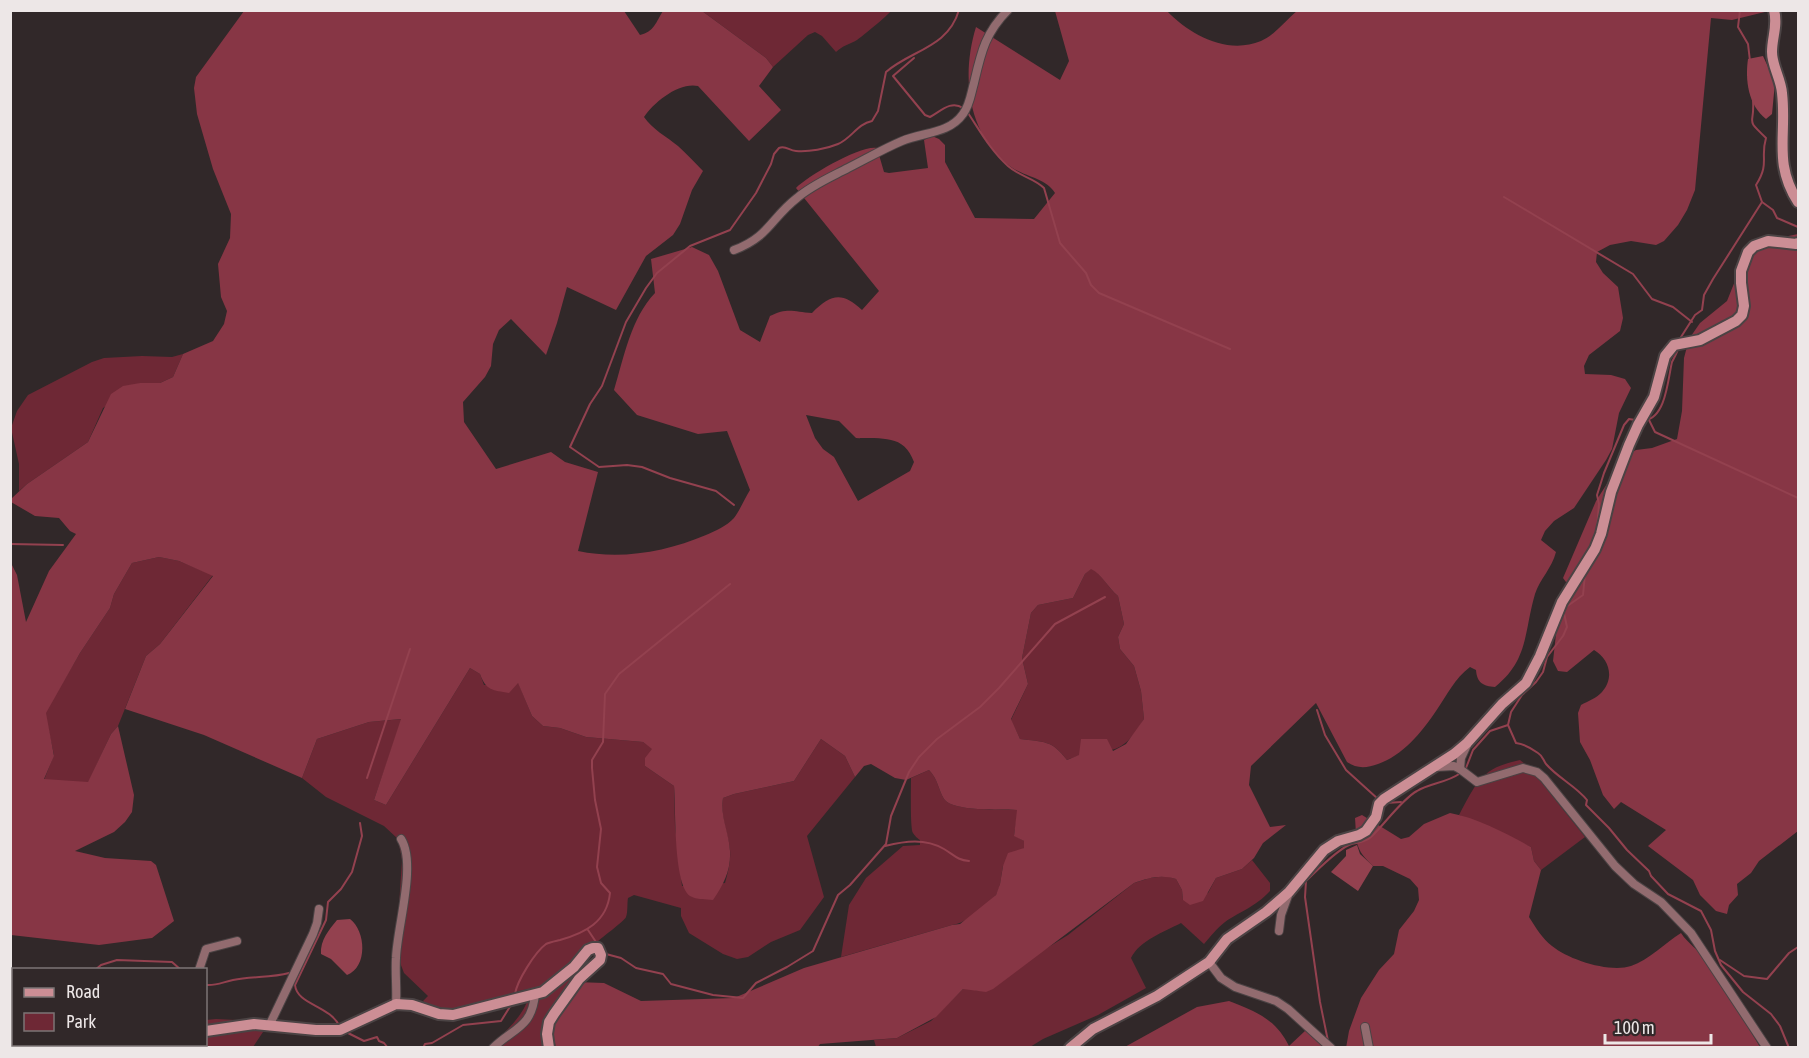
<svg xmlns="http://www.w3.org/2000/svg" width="1809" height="1058" font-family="'Asap Condensed',sans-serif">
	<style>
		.green { fill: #6e2835 }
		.forest { fill: #873645; fill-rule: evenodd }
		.water { fill: #93414f }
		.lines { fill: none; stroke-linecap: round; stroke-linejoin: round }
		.stream { stroke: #93414f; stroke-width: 2 }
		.street-casing { stroke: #4b4344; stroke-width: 10 }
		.secondary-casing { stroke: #4b4344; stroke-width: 14 }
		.street { stroke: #926b6f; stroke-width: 8 }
		.secondary { stroke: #cc8e95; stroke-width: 10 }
	</style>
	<rect width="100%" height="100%" fill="#312829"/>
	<!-- green -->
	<g class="green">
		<path d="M 702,11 L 891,11 C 888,15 863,36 857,40 C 850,44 842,46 836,52 L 822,36 L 815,32 L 808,35 L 773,67 L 766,58 Z"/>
		<polygon points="183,354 173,377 160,383 140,383 103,408 88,442 27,484 19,491 19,464 11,428 17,411 28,395 92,362 104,358 142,356 172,357"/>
		<polygon points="159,557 179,561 213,575 160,644 146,656 118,726 111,734 88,783 44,780 54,755 45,713 80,653 110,608 114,594 132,563"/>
		<path d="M 1091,568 C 1102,574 1108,588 1118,596 L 1124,624 L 1118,637 L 1120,649 L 1134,666 L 1141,691 L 1144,719 C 1118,764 1105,744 1067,760 C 1052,740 1044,742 1020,739 L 1011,720 L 1028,684 L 1022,658 L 1031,613 L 1038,605 L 1073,598 L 1085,574 Z"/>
		<path d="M 470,668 L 480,674 L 484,685 L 518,682 L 532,716 L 543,726 L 560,728 L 586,737 L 643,742 L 653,749 L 645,766 L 674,786 L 675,826 L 682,886 L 725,883 C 728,872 731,861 730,850 C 728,832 720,817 723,798 L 734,794 L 794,781 L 821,739 L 845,756 L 855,777 L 807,836 L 824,897 L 800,930 L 771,942 L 748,957 L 737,959 L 723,954 L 689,933 L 681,916 L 681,908 L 634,895 L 628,898 C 627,903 628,912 626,917 C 625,921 599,939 593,946 L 552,1010 L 551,1025 L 556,1048 L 498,1047 L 493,1044 C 505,1032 533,1007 528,989 C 500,994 447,1023 423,1001 L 428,996 L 404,973 L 396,952 L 402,860 L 398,839 L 384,826 L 326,797 L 302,778 L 317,739 L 369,722 L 402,719 L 374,800 L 386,805 Z"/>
		<path d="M 1520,760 L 1530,768 L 1585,837 L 1541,870 L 1534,861 L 1531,847 L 1459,815 C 1477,782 1481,768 1520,760 Z"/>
		<path d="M 929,770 C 938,779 938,789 944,799 C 953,812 1002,809 1018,810 L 1014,835 L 1024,841 L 1024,848 L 1003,866 C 1001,875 1001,887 996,895 C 989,905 965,924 952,925 L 841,957 L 849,905 L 866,878 L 903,846 L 920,845 L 920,840 C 918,839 914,835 913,833 C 910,829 911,787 911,778 Z"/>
		<path d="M 1252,860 L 1270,883 L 1270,891 C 1254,908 1242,910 1225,922 C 1217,928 1210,937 1204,944 L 1181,923 C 1164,932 1140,940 1131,958 L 1146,988 L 1098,1015 L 1043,1039 L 1030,1047 L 876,1047 L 874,1040 L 897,1038 L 931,1021 L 963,989 L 969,988 L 978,991 L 1068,935 L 1134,883 L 1150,878 L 1166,876 L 1176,879 L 1182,890 L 1183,900 L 1208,893 L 1216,878 L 1242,869 Z"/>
		<polygon points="216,1019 257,1021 267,1026 253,1047 129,1048 133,1044 206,1044 206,1020"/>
	</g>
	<!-- forest -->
	<g class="forest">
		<path d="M 244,11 L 624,11 L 640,35 C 654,32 656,22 663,11 L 702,11 L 766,58 L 773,67 L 759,86 L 781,110 L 749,141 L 698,86 C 679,82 654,102 644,117 C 652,129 667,137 678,146 C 687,154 695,163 703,171 L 692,190 L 680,224 L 673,235 L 646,256 L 616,310 L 567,287 L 557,323 L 546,355 L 511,319 L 499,330 L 493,344 L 491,366 L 485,377 L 463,402 L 464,422 L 496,469 L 551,452 L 565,462 L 598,472 L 578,551 C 621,560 666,552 706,535 C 715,531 727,526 734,518 C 740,510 745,498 750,490 L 727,431 L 698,434 L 637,415 L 614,390 C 624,357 631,318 655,293 L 651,259 L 692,247 L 709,255 L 718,271 L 740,330 L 760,342 L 770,316 C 788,307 794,312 812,313 C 831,293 843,292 862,310 L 879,291 L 796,188 C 808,176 860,145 877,148 L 884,172 L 889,173 L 928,168 L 924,140 L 932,136 L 939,139 L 945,145 L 945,162 L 975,218 L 1034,219 L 1055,193 C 1046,178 1025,177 1011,167 C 967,135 961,76 976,27 L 1060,80 L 1069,61 L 1055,11 L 1167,11 C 1190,35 1227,55 1261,41 C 1275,35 1286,20 1297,11 L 1769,11 L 1732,20 L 1711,18 L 1695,190 L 1687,210 L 1678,225 L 1664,241 L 1656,245 L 1631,241 L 1610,245 L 1597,252 L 1596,262 L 1603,273 L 1618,287 L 1623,318 L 1620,331 L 1589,355 L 1584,366 L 1585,374 L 1611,375 L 1625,379 L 1631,388 L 1619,413 L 1612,449 L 1606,460 L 1574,508 L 1554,521 L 1545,531 L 1541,540 L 1556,552 C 1552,568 1540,579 1535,594 C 1524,631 1529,660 1495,687 C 1483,686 1477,683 1476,670 L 1470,667 C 1455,678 1447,695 1436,711 C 1422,732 1402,756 1378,764 C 1367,768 1357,769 1347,762 L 1316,703 L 1251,766 L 1249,785 L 1270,827 L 1286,825 L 1263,843 L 1254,858 L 1242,869 L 1216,878 L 1203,901 L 1190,905 L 1183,900 L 1182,890 L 1176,879 C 1161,874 1148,878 1134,883 L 993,989 L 986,992 L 963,989 L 936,1017 L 897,1038 L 820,1044 L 817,1048 L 556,1048 L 551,1025 L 552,1010 L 566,986 L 576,982 L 604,983 L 641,1001 L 734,998 L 804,968 L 952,925 L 960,924 L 996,895 L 1000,884 L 1003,866 L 1008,853 L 1024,848 L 1024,841 L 1014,836 L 1017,810 C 1001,809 953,812 944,799 C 938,789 938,779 929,770 L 906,780 L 895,778 L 871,764 L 864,766 L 855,777 L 845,756 L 821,739 L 794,781 L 734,794 L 723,798 C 720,817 729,832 730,851 C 731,870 724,884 713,900 C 706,899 697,900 690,896 C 673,884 676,808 674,786 L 645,766 L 645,758 L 652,749 L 643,742 L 586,737 L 560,728 L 543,726 L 532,716 L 518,683 L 509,693 C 493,690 486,691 480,674 L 470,668 L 386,805 L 374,800 L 401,719 L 369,722 L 317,739 L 302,778 L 204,735 L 125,709 L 146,656 L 160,644 L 213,576 L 179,561 L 159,557 L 132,563 L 114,594 L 110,608 L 80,653 L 46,713 L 54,756 L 44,779 L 88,782 L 111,734 L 118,726 L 134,795 L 132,812 L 125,822 L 114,832 L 75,851 L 105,858 L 151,861 L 156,865 L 174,921 L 152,938 L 99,945 L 11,935 L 10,561 L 17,575 L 26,622 L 49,571 L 76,534 L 70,531 L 59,518 L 35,516 L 11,502 L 11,499 L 27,484 L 88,442 L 111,394 L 123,386 L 140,383 L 160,383 L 173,377 L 183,354 L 213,341 L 224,324 L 227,311 L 221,297 L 218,264 L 230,238 L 231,214 L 213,169 L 197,114 L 194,88 L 196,77 ZM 806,415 L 839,421 L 856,438 C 882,439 904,434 914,462 L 910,471 L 858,501 L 834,457 L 823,449 L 815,438 ZM 1091,569 C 1102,574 1108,588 1118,596 L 1124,624 L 1118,637 L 1120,649 L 1134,666 L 1141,691 L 1144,719 L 1126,744 L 1113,751 L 1107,739 L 1081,739 L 1079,755 L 1067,760 C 1052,740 1044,742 1020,739 L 1011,719 L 1028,684 L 1022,658 L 1031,613 L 1038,605 L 1073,598 L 1085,574 Z"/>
		<path d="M 1798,234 L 1798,831 L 1759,861 L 1751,873 L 1737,884 L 1738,895 L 1729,905 L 1727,914 L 1716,911 L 1700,895 L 1693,880 L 1648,846 L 1666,830 L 1621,802 L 1614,809 L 1603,795 L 1590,760 L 1580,742 L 1578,713 L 1581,705 C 1588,701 1597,698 1602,692 C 1615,677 1609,659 1594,650 L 1567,672 L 1558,671 L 1553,661 L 1557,625 L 1569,586 L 1563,578 L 1596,501 L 1624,457 L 1636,450 L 1652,448 L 1677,439 L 1682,411 L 1684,358 L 1689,339 L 1700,323 L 1727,301 L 1739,271 L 1759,249 L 1775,239 Z"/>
		<path d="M 1450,813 C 1478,818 1507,834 1531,847 L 1534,861 L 1541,870 L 1529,917 C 1536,928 1542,938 1552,946 C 1569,960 1610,973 1631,966 C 1649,960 1665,943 1681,933 C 1688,944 1700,951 1708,961 L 1760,1047 L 1346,1048 L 1349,1031 L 1361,998 L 1379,970 L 1394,954 L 1399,930 L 1414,911 L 1419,900 L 1418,888 L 1410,879 L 1383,866 L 1373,866 C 1354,848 1357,843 1355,818 L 1362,815 L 1401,839 L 1409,837 L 1424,824 Z"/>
		<path d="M 1229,1001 C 1256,1012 1275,1018 1289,1046 L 1306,1030 L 1331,1048 L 1123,1048 L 1197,1007 Z"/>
	</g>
	<!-- water -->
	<g class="water">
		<path d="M 1763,56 L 1775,82 L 1772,114 L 1766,119 C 1748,105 1745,80 1748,59 Z"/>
		<polygon points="1357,845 1360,854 1373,866 1358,891 1331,872 1346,856 1346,850"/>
		<path d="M 350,919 C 366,931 368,967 347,975 L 331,959 L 321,954 C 320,940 329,930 337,920 Z"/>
	</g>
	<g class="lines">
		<!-- stream -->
		<g class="stream">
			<polyline points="1740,10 1738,27 1748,44 1750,61"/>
			<path d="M 914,58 L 893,76 L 925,115 L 930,117 C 941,111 951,100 963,108"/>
			<path d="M 1753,100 C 1755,127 1744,117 1766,138 C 1760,158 1770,163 1756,185 L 1762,202 L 1773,210 L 1777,218 L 1798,227"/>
			<path d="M 968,113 C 980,131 991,151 1008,166 C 1019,176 1034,178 1044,188 L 1060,243 L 1086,273 L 1091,285 L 1099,293 L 1230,349"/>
			<polyline points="1504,197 1633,274 1652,299 1673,307 1692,322"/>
			<polyline points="1681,337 1695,315 1702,310 1704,295 1713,279 1762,202"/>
			<path d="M 1645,420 C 1666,418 1668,378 1672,362 C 1674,358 1677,353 1678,349"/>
			<polyline points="1649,420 1655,432 1798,498"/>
			<path d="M 734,505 L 716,491 L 670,478 L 642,467 L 627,465 L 599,467 L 570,447 L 590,404 L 602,386 L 626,322 L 646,288 L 657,273 L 690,246 L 730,230 L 756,193 L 771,164 L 774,154 L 779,148 C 786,145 789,151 796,151 C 809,152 826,149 838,144 C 852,138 857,124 872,121 L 878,111 L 886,72 C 911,50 948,48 959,10"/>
			<polyline points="1597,529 1599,504 1597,495 1604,473 1624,425 1629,419 1635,420"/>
			<path d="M 1602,543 L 1599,554 L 1585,574 L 1583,595 L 1566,607 L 1564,613 L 1567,627 L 1563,636 L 1547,657 L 1543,672 L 1536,682 L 1522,695 L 1511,712 L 1508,725 L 1516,743 C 1524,744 1531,748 1538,753 C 1543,756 1543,760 1546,764 C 1558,778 1576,786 1587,800 L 1586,805 L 1609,828 L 1627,850 L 1649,871 L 1651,876 L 1668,894 L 1701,911 L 1711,930 L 1715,951 L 1721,965 L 1743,992 L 1771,1014 L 1780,1026 L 1789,1048"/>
			<polyline points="10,544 63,545"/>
			<polyline points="1317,710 1325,735 1346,770 1378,799"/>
			<polyline points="1466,768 1473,750 1490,731 1508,725"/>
			<polyline points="367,778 410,649"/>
			<polyline points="1386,803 1401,802"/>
			<path d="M 885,846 C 905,841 925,838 944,849 C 954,855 957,860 969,861"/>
			<polyline points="588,930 598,945"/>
			<polyline points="606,954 621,958 636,968 663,974 671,984 713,995 743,998 756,983 787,967 813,951 838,895 850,885 886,844 891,816 909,772 919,757 937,739 980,707 999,688 1055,624 1105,597"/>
			<polyline points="1720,960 1744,976 1767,979 1789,953 1798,947"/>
			<polyline points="95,970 101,965 117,960 172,962 181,970"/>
			<path d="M 206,985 C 216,986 223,982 233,980 C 252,976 271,978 289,973"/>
			<path d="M 515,994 C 517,981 535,952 546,944 C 550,942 556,941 560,940 C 585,933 607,922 610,893 L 601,883 L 597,867 L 601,829 L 595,800 L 592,768 L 592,760 L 603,742 L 605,694 L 619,674 L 730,584"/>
			<polyline points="10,995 14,994"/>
			<path d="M 340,1027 C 330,1005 297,1005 295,985 L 326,920 L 328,902 L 341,889 L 352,872 L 362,836 L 360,823"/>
			<polyline points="346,1032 364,1041 377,1037 379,1041 384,1043 388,1048"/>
			<path d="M 1328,1041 L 1320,1002 L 1305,897 L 1306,881 C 1315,872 1338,850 1349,845 C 1357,842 1364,843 1371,837 C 1384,825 1402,799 1417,791 C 1428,784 1448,782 1459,774"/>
			<polyline points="423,1048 425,1044 432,1043 463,1025 501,1021 511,1005"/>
		</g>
		<!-- street casing -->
		<g class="street-casing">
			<g id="street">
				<path d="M 734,250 C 769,237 771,218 797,198 C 812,185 831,177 848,168 C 866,159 883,149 902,141 C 923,132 949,134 963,114 C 970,105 971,93 974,83 C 981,53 985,33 1008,10"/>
				<polyline points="1467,745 1461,758 1460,769 1477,782 1523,768 1537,772 1544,778 1615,866 1634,884 1661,902 1691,933 1767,1048"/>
				<polyline points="1436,767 1454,766 1460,769"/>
				<polyline points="1279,931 1281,915 1289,893"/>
				<polyline points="1209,962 1221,978 1235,987 1276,1001 1288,1009 1331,1048"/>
				<polyline points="199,970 206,949 237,941"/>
				<path d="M 396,1004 C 397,989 395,973 396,958 C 397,927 417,864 401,839"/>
				<polyline points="269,1026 313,934 317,923 319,909"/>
				<polyline points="1365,1027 1369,1048"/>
				<path d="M 493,1048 C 513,1028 532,1028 535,994"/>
			</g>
		</g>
		<!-- secondary casing -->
		<g class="secondary-casing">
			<g id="secondary">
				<path d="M 1774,10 C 1778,26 1772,37 1772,52 C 1772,66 1781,79 1782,93 C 1787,135 1773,163 1798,202"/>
				<polyline points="206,1031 254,1024 316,1030 340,1030 396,1004 412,1005 439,1014 453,1015 543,992 574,967 588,950 593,948 598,948 601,955 600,960 579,979 554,1014 549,1022 547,1034 549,1048"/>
				<polyline points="68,1048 82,1044"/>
				<polyline points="1070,1048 1093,1029 1157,996 1209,962 1227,939 1266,912 1289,892 1324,850 1338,841 1359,835 1366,831 1376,817 1379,804 1384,799 1454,754 1467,743 1502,704 1526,683 1540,656 1562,602 1595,549 1601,534 1611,492 1629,445 1638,425 1654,397 1665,356 1674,345 1700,340 1736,321 1742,315 1744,306 1741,283 1741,271 1748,252 1754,246 1768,241 1796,244 1798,243"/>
			</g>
		</g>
		<!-- street -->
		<use href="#street" class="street"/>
		<!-- secondary -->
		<use href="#secondary" class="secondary"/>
	</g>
	<!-- border -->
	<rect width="1809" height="1058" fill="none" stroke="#ede7e7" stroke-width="24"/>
	<!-- legend -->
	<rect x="12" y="968" width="195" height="78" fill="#312829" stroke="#7c7475" stroke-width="1.5"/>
	<rect x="24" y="988" width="30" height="9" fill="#cc8e95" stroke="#7c7475" stroke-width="1.5"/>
	<text x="66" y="998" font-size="18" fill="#ede7e7">Road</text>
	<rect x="24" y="1013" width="30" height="18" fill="#6e2835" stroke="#7c7475" stroke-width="1.5"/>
	<text x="66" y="1028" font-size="18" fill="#ede7e7">Park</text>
	<!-- scale -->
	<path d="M1605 1034v9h106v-9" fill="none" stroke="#ede7e7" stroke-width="3"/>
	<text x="1614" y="1034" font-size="18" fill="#ede7e7" stroke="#312829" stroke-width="4.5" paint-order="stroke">100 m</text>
</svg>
